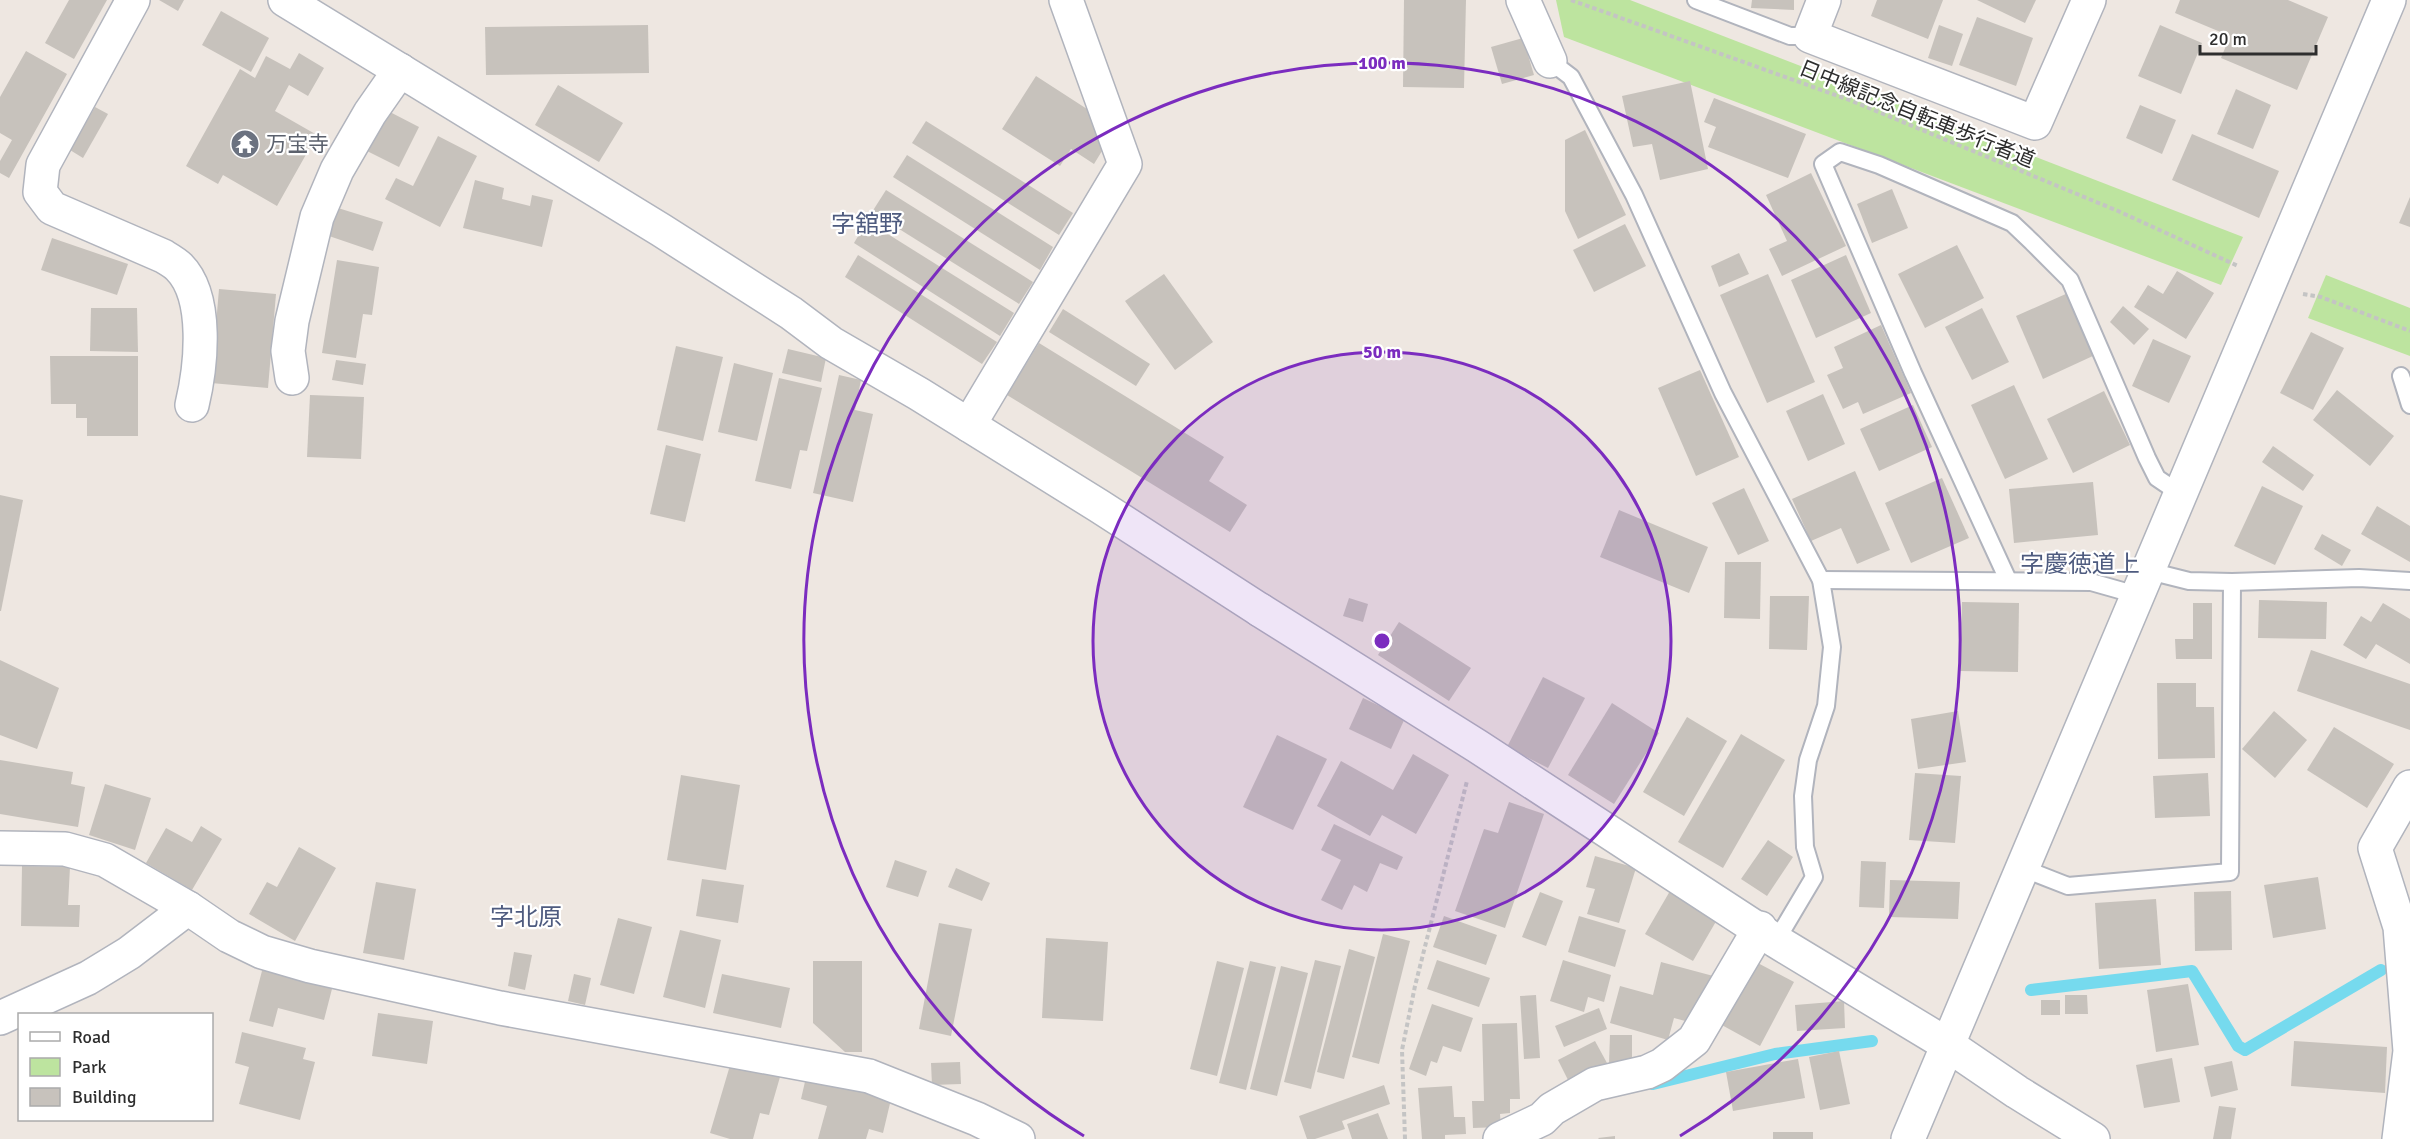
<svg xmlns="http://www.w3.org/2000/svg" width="2410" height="1139" font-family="Signika,'Noto Sans JP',sans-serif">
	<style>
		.green { fill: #bde49f }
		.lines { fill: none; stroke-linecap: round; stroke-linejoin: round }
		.stream { stroke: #76daee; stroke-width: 12 }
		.building { fill: #c7c2bc }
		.lane-casing { stroke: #b1b4bd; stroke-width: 20 }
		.street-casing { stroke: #b1b4bd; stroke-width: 36 }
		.secondary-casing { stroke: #b1b4bd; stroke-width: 36 }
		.path { stroke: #c4c4c4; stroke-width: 4; stroke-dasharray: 4.5 3; stroke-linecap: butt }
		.lane { stroke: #fff; stroke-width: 16 }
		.street { stroke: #fff; stroke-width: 33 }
		.secondary { stroke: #fff; stroke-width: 33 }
		.ring { fill: none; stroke: #7b2cbf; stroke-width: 3 }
		.labels { text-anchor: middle; stroke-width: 4.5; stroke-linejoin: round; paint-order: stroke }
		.street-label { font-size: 21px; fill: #2e2e2e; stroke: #fff }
		.worship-label { font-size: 21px; fill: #5b616d; stroke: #fff; text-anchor: start }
		.quarter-label { font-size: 24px; fill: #4e5b7f; stroke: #fff }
		.centre { fill: #7b2cbf; stroke: #fff; stroke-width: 3 }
		.ring-label { font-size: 18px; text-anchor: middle; font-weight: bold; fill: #7b2cbf; stroke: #fff; stroke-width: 4.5; stroke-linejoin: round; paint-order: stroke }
	</style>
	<rect width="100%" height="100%" fill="#eee7e1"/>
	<!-- green -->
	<g class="green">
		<polygon points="1556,0 1630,0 2243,237 2221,285 1564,37"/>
		<polygon points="2326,275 2410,308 2410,356 2308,318"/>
	</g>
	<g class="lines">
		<!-- stream -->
		<g class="stream">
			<polyline points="2031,990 2192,971 2238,1046 2245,1050 2381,970"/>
			<polyline points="1653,1084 1775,1054 1872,1041"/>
		</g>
	</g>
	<!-- building -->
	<g class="building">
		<polygon points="69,0 107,0 74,59 45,43"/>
		<polygon points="159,0 184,0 178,11"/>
		<polygon points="1404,0 1466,0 1464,88 1403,87"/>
		<polygon points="1752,0 1794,0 1794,10 1751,8"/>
		<polygon points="1877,0 1943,0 1928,39 1871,16"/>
		<polygon points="1977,0 2036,0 2025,23"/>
		<polygon points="2180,0 2288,0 2328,17 2297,90 2221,58 2230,36 2175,13"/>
		<polygon points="221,11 269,38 251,72 202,45"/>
		<polygon points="1977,17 2033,38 2016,86 1959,65"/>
		<polygon points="648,25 649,73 486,75 485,27"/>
		<polygon points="1939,25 1963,34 1952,66 1928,58"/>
		<polygon points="2160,25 2202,43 2181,94 2138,76"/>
		<polygon points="1523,38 1534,75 1502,84 1491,47"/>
		<polygon points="26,51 67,74 9,178 0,173 0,161 12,140 0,133 0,97"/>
		<polygon points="299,53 324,68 308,96 289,85 275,111 317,135 277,206 223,175 218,184 186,166 240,69 255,78 266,56 290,69"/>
		<polygon points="1036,76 1087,109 1105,146 1094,164 1071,149 1060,166 1002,129"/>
		<polygon points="1690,81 1708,169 1660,180 1652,144 1633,147 1622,96"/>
		<polygon points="558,85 623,123 599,162 535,125"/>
		<polygon points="2236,89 2271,105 2253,149 2217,134"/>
		<polygon points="1714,98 1806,134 1788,178 1708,147 1716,127 1704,122"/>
		<polygon points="2140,105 2176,120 2162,154 2126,138"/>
		<polygon points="95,107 108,114 83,158 70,150"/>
		<polygon points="388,111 419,127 399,167 367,151"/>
		<polygon points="926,121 1073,213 1059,235 912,143"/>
		<polygon points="1585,130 1626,215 1578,239 1565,211 1565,140"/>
		<polygon points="2192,134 2279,171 2259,218 2172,180"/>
		<polygon points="438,136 477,156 440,227 385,199 396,178 413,186"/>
		<polygon points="907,155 1053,247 1040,270 893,177"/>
		<polygon points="1811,173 1846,246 1782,276 1769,249 1787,241 1766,195"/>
		<polygon points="475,180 504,188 502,199 530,206 532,195 553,200 542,247 463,228"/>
		<polygon points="1892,189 1908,228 1872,243 1857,204"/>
		<polygon points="886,190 1033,282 1019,304 872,212"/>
		<polygon points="2410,197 2410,227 2399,223"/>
		<polygon points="338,208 383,222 373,251 329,236"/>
		<polygon points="867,221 1014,313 1000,336 854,243"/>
		<polygon points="1625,224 1646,266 1594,292 1573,250"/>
		<polygon points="52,238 128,264 117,295 41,270"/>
		<polygon points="1957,245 1984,298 1925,328 1898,274"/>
		<polygon points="1739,253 1749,274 1719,287 1711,266"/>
		<polygon points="858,255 997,342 982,364 845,277"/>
		<polygon points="1846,255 1871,313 1816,338 1791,280"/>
		<polygon points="337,260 379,267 372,315 363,314 356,358 322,353"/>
		<polygon points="2177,271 2214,293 2186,339 2134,307 2148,285 2163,294"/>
		<polygon points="1164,274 1213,342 1175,370 1125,301"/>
		<polygon points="1768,274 1815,382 1767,403 1720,295"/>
		<polygon points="219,289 276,294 268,388 211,383"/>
		<polygon points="2068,293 2095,355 2043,379 2016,316"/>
		<polygon points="2123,306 2149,329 2134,345 2110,322"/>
		<polygon points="91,308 137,308 138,352 90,351"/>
		<polygon points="1982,308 2009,362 1972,380 1945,327"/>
		<polygon points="1063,309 1150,364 1136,386 1049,332"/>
		<polygon points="1881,325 1911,393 1863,414 1858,402 1843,409 1827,375 1843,368 1834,347"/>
		<polygon points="2311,332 2344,348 2313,410 2280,393"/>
		<polygon points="2153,339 2191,356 2169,403 2132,386"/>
		<polygon points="1039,343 1224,457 1209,481 1247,505 1230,532 1007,395"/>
		<polygon points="676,346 723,357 703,441 657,430"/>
		<polygon points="788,349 826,358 821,382 782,373"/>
		<polygon points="50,356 138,356 138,436 87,436 87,418 76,418 76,404 51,404"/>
		<polygon points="336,360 366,364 363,385 332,380"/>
		<polygon points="734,363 773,373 757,441 718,432"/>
		<polygon points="1700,370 1739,457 1696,476 1658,388"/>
		<polygon points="839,375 861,380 855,410 873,414 853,502 813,493"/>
		<polygon points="779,378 822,388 807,451 800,450 791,489 755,481"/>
		<polygon points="2014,385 2048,459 2005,479 1971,405"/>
		<polygon points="2337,390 2394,436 2370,466 2313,420"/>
		<polygon points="2104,391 2130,445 2073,473 2047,419"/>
		<polygon points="1823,394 1845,444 1808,461 1786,411"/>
		<polygon points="310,395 364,397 361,459 307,457"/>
		<polygon points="1913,405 1932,447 1879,471 1860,429"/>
		<polygon points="666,445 701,454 685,522 650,514"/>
		<polygon points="2273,446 2314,475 2303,491 2262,462"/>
		<polygon points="1855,471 1890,550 1857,564 1841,528 1811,541 1792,499"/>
		<polygon points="1942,478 1969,538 1911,563 1885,503"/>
		<polygon points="2093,482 2098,535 2014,543 2009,489"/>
		<polygon points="2262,486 2303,506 2275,565 2234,546"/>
		<polygon points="1744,488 1769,541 1738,555 1712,503"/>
		<polygon points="0,495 23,500 1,611 0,611"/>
		<polygon points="2377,506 2410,526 2410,562 2361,534"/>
		<polygon points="1619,510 1708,547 1689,593 1600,557"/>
		<polygon points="2322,534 2351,550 2342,566 2314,549"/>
		<polygon points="1725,562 1761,562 1760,619 1724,618"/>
		<polygon points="1770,596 1809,596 1807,650 1769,649"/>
		<polygon points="1349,598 1368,604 1363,622 1343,616"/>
		<polygon points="2259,600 2327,602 2326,639 2258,638"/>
		<polygon points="1962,602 2019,603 2018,672 1960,671"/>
		<polygon points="2193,603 2212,603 2212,659 2176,659 2175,639 2193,639"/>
		<polygon points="2383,603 2410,619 2410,664 2376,644 2366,659 2343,645 2361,616 2371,622"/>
		<polygon points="1399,622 1471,668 1449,701 1378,655"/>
		<polygon points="2311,650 2410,684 2410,730 2297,691"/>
		<polygon points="0,660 59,688 37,749 0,735"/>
		<polygon points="1543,677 1585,698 1548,768 1507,747"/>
		<polygon points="2157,683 2196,683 2196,707 2214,707 2215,758 2158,759"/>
		<polygon points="1363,698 1405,718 1391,749 1349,729"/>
		<polygon points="1612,703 1659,733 1614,804 1568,775"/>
		<polygon points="1958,711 1966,762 1918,769 1911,719"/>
		<polygon points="2274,711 2307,740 2275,778 2242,749"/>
		<polygon points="1687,717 1727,741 1684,816 1643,792"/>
		<polygon points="2334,727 2394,764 2367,808 2307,770"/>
		<polygon points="1741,734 1785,760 1723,868 1678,842"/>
		<polygon points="1277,735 1327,759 1293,830 1243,807"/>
		<polygon points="1413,754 1449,775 1416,834 1382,815 1370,836 1317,806 1341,761 1393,790"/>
		<polygon points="0,760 73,772 71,784 85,787 78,827 0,814"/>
		<polygon points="1915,773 1961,776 1955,843 1909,840"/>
		<polygon points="2208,773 2210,816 2155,818 2153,776"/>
		<polygon points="681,775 740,785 726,870 667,860"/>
		<polygon points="105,784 151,798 135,850 89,835"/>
		<polygon points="1509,802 1544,814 1505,928 1455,911 1484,829 1498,833"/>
		<polygon points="1334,824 1403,857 1397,870 1380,863 1367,892 1354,885 1342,910 1321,900 1341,860 1321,850"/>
		<polygon points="201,826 222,839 192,890 146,863 166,828 192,842"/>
		<polygon points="1768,840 1793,857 1767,896 1741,879"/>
		<polygon points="299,847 336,868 295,941 249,914 267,882 277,887"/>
		<polygon points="1595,856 1636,868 1619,923 1587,914 1595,889 1586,887"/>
		<polygon points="895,860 927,871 918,897 886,887"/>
		<polygon points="1861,861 1886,862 1884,908 1859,907"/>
		<polygon points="22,866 70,867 68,905 80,905 79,927 21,926"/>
		<polygon points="956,868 990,883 982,901 948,887"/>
		<polygon points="2318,877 2326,929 2273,938 2264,885"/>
		<polygon points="702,879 744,885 738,923 696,916"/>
		<polygon points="1890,880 1960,882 1958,919 1889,917"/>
		<polygon points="376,882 416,889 404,960 363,953"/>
		<polygon points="1670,891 1718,918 1693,961 1645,934"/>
		<polygon points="2231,891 2232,950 2195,951 2194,892"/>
		<polygon points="1540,892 1563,901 1546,946 1522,937"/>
		<polygon points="2156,899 2161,965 2099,969 2095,903"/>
		<polygon points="1444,916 1497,935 1486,965 1433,947"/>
		<polygon points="1579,916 1626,930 1615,967 1568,952"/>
		<polygon points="618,918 652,927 634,994 600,985"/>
		<polygon points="939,923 972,929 951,1036 919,1029"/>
		<polygon points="680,930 721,940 705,1008 663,997"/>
		<polygon points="1383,934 1410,941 1379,1064 1352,1057"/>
		<polygon points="1046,938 1108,942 1103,1021 1042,1018"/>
		<polygon points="1349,949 1375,957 1344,1079 1317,1072"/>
		<polygon points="514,952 532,955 525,990 508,986"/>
		<polygon points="1315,960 1341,966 1311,1089 1284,1082"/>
		<polygon points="1437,960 1490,978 1479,1007 1427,989"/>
		<polygon points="1563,960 1611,975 1604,1002 1588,997 1584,1012 1550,1001"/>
		<polygon points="813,961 862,961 862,1052 845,1052 813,1023"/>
		<polygon points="1217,961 1244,968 1217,1076 1190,1069"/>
		<polygon points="1250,961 1276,967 1246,1090 1219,1083"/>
		<polygon points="1754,961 1794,982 1760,1046 1720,1024"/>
		<polygon points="1661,962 1717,977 1689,1022 1674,1018 1668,1040 1610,1023 1620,986 1653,995"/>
		<polygon points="1281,966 1308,973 1277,1096 1250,1089"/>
		<polygon points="263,967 333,985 324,1020 278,1008 273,1027 249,1021"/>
		<polygon points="574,974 591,978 585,1005 568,1001"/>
		<polygon points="722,974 790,988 781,1028 713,1013"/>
		<polygon points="2188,984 2199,1045 2156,1052 2147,990"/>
		<polygon points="1536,995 1540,1058 1524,1059 1520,996"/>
		<polygon points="2065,995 2087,995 2088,1014 2065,1014"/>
		<rect x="2041" y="1000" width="19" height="15"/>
		<polygon points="1844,1001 1845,1028 1797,1031 1795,1005"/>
		<polygon points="1432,1004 1473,1018 1461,1052 1443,1046 1437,1063 1431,1061 1426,1076 1409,1069"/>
		<polygon points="1599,1008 1607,1029 1564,1047 1555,1026"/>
		<polygon points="378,1013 433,1021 427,1064 372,1056"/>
		<polygon points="1517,1023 1520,1099 1510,1099 1510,1113 1500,1114 1501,1127 1473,1128 1472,1101 1484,1101 1482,1024"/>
		<polygon points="242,1032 306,1048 303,1059 315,1062 300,1120 239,1104 249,1067 235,1063"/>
		<polygon points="1610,1035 1632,1035 1632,1064 1609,1064"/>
		<polygon points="1595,1041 1607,1063 1569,1082 1558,1060"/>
		<polygon points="2294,1041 2387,1047 2385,1093 2291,1086"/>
		<polygon points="1839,1051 1850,1104 1820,1110 1809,1057"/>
		<polygon points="2172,1058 2180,1102 2144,1108 2136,1065"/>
		<polygon points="1798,1059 1805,1098 1733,1111 1726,1072"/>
		<polygon points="2232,1061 2238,1090 2211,1097 2204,1067"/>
		<polygon points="731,1062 780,1077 769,1115 760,1113 753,1139 730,1139 710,1133"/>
		<polygon points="960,1062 961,1084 932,1085 931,1063"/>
		<polygon points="807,1073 892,1095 883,1133 869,1129 866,1139 818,1139 827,1106 801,1099"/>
		<polygon points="1384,1085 1390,1104 1342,1121 1345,1129 1315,1139 1307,1139 1299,1116"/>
		<polygon points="1452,1086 1454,1117 1465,1117 1466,1134 1445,1135 1445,1139 1422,1139 1418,1088"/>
		<polygon points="2219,1106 2236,1108 2231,1139 2213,1139"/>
		<polygon points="1378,1113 1388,1139 1352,1139 1347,1124"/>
		<rect x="1773" y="1132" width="40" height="7"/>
		<polygon points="1615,1136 1615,1139 1599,1139 1598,1138"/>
	</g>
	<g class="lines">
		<!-- lane casing -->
		<g class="lane-casing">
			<g id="lane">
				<polyline points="1696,0 1790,36 1810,36"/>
				<polyline points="1550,61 1571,77 1634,195 1723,393 1821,580 1832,647 1826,706 1808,760 1803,796 1805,847 1814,877 1776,941"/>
				<polyline points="2401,376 2410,405"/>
				<polyline points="2149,571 2189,581 2232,582 2359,578 2410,581"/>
				<polyline points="1821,580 2091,582 2137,595"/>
				<polyline points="2008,580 1913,373 1823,164 1840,152 1879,165 2012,223 2032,242 2070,280 2147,458 2157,478 2182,495"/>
				<polyline points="2022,868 2068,886 2230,872 2232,582"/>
			</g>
		</g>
		<!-- street casing -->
		<g class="street-casing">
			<g id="street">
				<path d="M 133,0 L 43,165 L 40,192 L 52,208 L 163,256 C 168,259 175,263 179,267 C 209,297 201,367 192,405"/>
				<polyline points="1523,0 1550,61"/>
				<polyline points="1824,0 1810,36 2035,123 2089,0"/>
				<polyline points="292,378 288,351 292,321 317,217 337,170 370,113 400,70"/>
				<polyline points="969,425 1125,164 1066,0"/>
				<polyline points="1260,610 1477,746 1776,941 1948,1045 2017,1092 2093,1139"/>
				<polyline points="0,848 65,849 105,860 188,908 229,936 262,952 310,966 500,1008 869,1076 977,1119 1018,1139"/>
				<polyline points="0,1018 88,978 129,953 188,908"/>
				<polyline points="1500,1139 1542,1119 1552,1109 1595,1084 1647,1072 1662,1065 1694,1040 1760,928"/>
				<polyline points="2399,1139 2410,1051 2400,927 2375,848 2410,787"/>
			</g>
		</g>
		<!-- secondary casing -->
		<g class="secondary-casing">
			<g id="secondary">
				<polyline points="285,0 661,230 791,313 831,343 919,394 1099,506 1260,610"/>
				<polyline points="1908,1139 2389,0"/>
			</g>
		</g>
		<!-- path -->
		<g class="path">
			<polyline points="1571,0 1852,101 2118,211 2238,266"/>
			<polyline points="2303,294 2321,297 2410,331"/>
			<polyline points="1405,1139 1402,1050 1415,986 1467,781"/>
		</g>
		<!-- lane -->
		<use href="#lane" class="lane"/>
		<!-- street -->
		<use href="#street" class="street"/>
		<!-- secondary -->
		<use href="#secondary" class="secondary"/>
	</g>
	<!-- distance rings -->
	<circle cx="1382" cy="641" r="289" fill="#7b2cbf" fill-opacity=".12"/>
	<g class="ring">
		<circle cx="1382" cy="641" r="289"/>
		<path d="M1084 1136A578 578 0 1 1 1680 1136"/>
	</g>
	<!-- icons -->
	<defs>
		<g id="temple-disc" transform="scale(1.5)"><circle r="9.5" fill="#6b7280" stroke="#fff"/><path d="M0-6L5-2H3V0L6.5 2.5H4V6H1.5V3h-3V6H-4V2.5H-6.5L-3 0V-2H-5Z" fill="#fff"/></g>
	</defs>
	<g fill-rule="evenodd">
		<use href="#temple-disc" x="245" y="144"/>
	</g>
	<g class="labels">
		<!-- street labels -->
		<g class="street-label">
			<text transform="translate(1917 114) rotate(22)" y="7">日中線記念自転車歩行者道</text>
		</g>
		<!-- worship labels -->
		<g class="worship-label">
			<text x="266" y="151">万宝寺</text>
		</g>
		<!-- quarter labels -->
		<g class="quarter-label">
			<text x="867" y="232">字舘野</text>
			<text x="2080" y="572">字慶徳道上</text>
			<text x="526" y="925">字北原</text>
		</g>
	</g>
	<circle cx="1382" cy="641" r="9" class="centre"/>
	<g class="ring-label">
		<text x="1382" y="69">100 m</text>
		<text x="1382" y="358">50 m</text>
	</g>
	<!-- legend -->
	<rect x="18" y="1013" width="195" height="108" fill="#ffffff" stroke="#ababab" stroke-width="1.5"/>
	<rect x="30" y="1032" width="30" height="9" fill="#ffffff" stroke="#ababab" stroke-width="1.5"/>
	<text x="72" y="1043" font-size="18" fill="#2e2e2e">Road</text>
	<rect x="30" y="1058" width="30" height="18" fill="#bde49f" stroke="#ababab" stroke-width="1.5"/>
	<text x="72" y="1073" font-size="18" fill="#2e2e2e">Park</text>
	<rect x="30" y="1088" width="30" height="18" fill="#c7c2bc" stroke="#ababab" stroke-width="1.5"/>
	<text x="72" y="1103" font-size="18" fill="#2e2e2e">Building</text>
	<!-- scale -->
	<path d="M2200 45v9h116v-9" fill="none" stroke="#2e2e2e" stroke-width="3"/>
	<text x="2209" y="45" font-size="18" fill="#2e2e2e" stroke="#ffffff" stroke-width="4.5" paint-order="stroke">20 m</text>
</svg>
